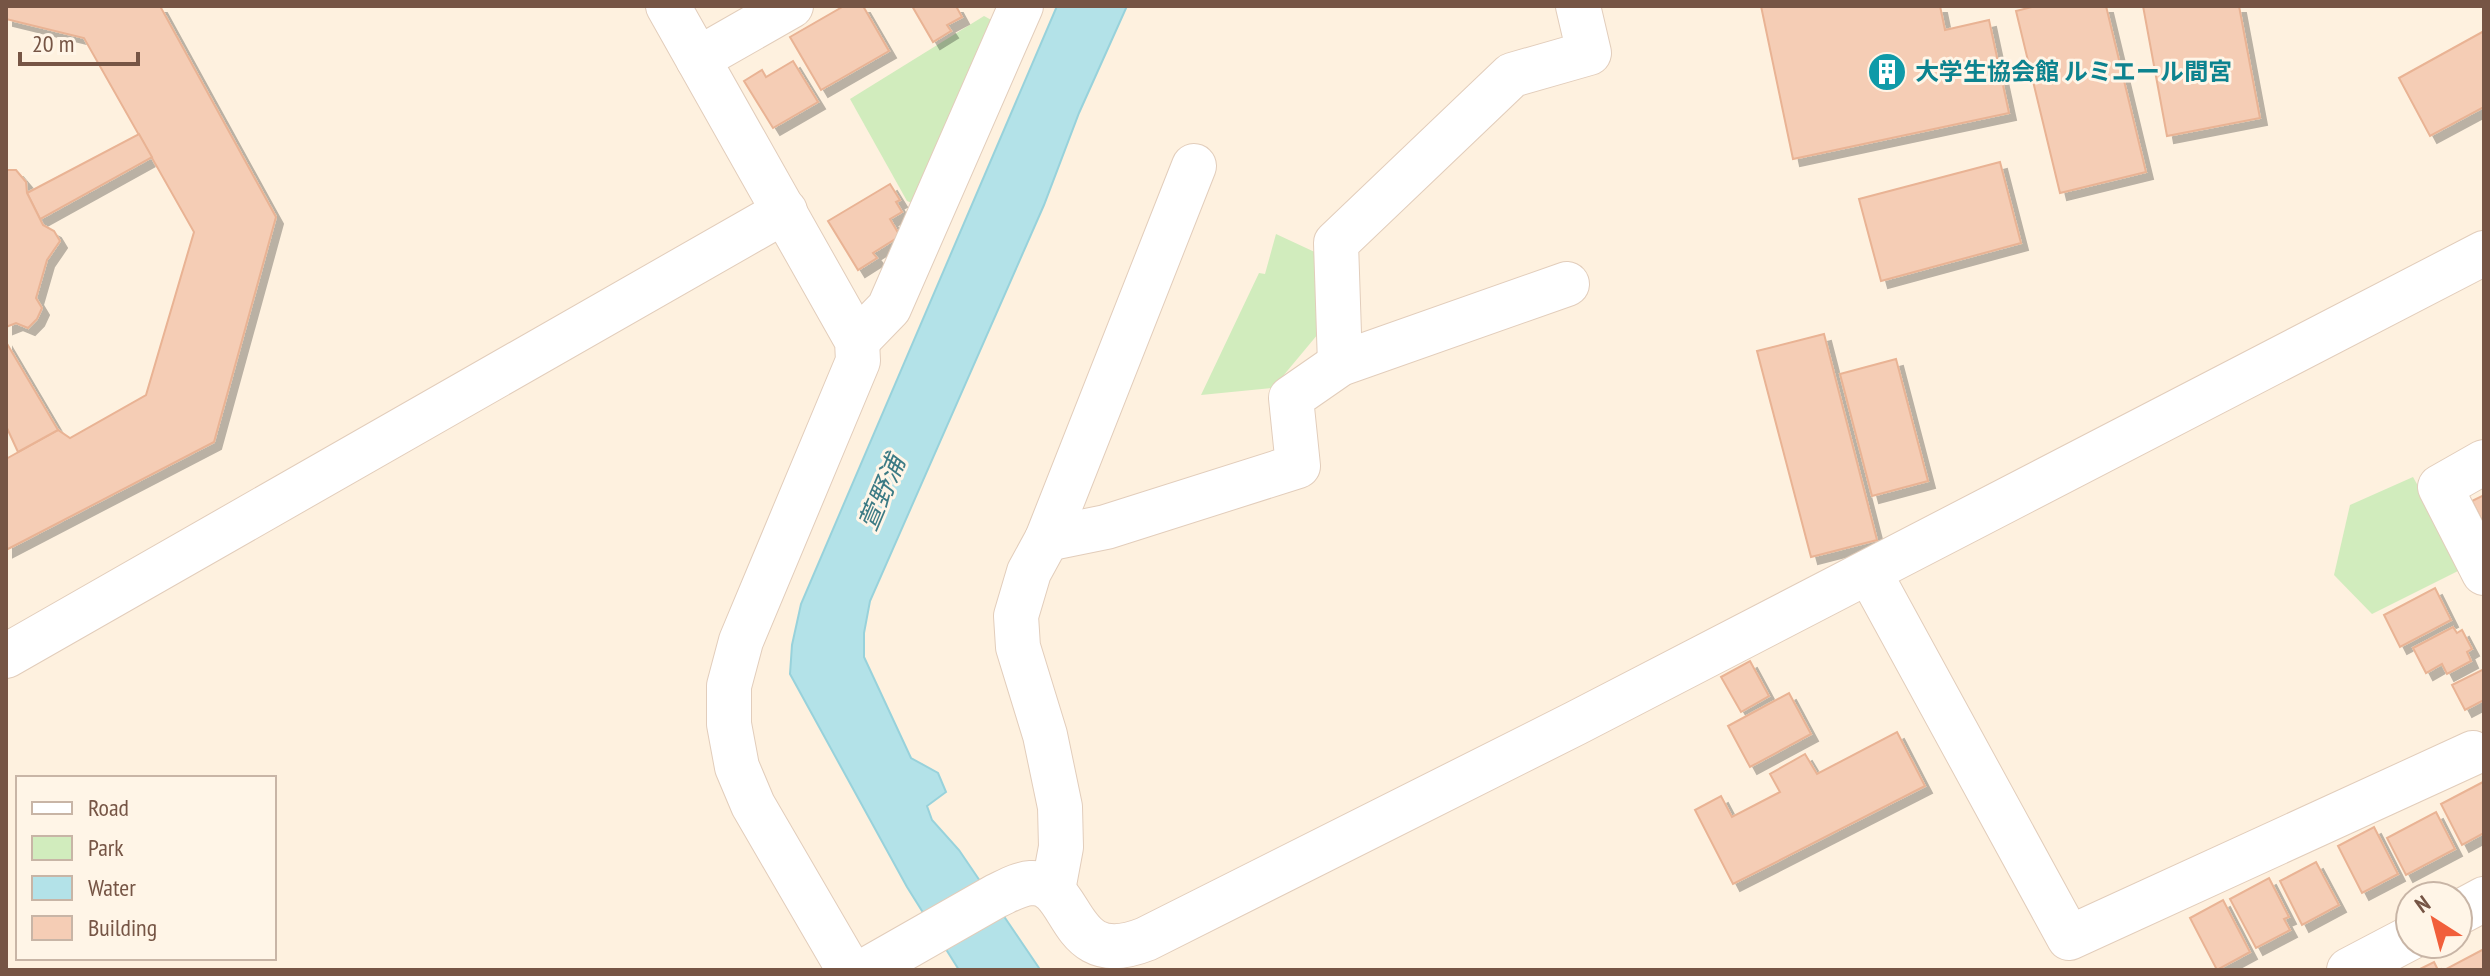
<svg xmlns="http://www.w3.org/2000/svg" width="2490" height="976" font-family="'PT Sans Narrow','Noto Sans JP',sans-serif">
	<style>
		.green { fill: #d1ecbd }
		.water { fill: #b3e2e8; stroke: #98d2db; stroke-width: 2 }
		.building { fill: #f5cdb5; stroke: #e9b394; stroke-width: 2; filter: url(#shadow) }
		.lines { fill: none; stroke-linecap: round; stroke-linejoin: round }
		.minor-casing { stroke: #e2cdbb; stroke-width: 46 }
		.minor { stroke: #fff; stroke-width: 44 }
		.labels { text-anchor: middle; stroke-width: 6; stroke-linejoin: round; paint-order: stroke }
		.culture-label { font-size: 24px; font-weight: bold; fill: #0d838f; stroke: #fff5e7; text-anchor: start }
		.water-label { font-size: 26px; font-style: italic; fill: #3b7a84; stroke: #fff5e7 }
	</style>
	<defs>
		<filter id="shadow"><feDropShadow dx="7" dy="7" stdDeviation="0" flood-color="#0004"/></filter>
	</defs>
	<rect width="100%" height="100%" fill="#fef1df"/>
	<!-- green -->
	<g class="green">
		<polygon points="984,16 997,23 917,205 907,201 850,99"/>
		<polygon points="1276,234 1319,254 1323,328 1273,388 1201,395 1259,273 1265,274"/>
		<polygon points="2413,477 2464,568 2372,614 2334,575 2350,505"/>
	</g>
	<!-- water -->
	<polygon class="water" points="1057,6 1127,6 1079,113 1044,205 870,601 864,633 864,657 911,758 938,773 946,792 927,806 932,820 959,850 1039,968 1039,970 959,970 907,887 790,674 792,645 801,604"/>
	<!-- building -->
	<g class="building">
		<polygon points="6,6 160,6 276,217 214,442 6,550 6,459 58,430 70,438 146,395 194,232 84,38 6,19"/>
		<polygon points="844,6 863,6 889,51 821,90 790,37"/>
		<polygon points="912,6 956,6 962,17 947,25 951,31 933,42"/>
		<polygon points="1761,6 1940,6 1945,30 1989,20 2009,113 1793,159"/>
		<polygon points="2036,6 2106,6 2146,172 2060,193 2016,11"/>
		<polygon points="2143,6 2239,6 2260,118 2167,136"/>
		<polygon points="2484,31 2484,107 2430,136 2399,78"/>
		<polygon points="793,61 818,102 773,128 744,81 762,70 766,77"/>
		<polygon points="139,134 152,157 40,219 27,193"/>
		<polygon points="2000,162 2021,243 1881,281 1859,199"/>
		<polygon points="6,170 16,170 26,182 27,193 43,225 54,231 60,241 47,260 36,298 42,308 37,319 28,328 16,323 6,327"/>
		<polygon points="890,184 900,200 896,202 902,212 890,219 900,236 873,253 877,258 858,270 828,221"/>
		<polygon points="1824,334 1877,540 1811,557 1757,351"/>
		<polygon points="6,342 58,430 18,452 6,426"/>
		<polygon points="1896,359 1928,481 1872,496 1840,374"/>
		<polygon points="2484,495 2484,525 2472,501"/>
		<polygon points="2435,588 2451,620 2400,647 2384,615"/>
		<polygon points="2453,627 2457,633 2462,630 2472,649 2467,652 2471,661 2447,674 2442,664 2426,673 2413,648"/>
		<polygon points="1750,661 1769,696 1741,712 1721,677"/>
		<polygon points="2484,669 2484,700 2465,710 2452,685"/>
		<polygon points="1789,693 1811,734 1750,767 1728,726"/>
		<polygon points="1897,732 1925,786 1733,884 1695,810 1721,796 1732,817 1780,792 1770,774 1805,754 1817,774"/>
		<polygon points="2483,782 2484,833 2462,845 2441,804"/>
		<polygon points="2436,812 2455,849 2406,875 2387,838"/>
		<polygon points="2374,827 2398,874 2362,893 2338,846"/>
		<polygon points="2316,862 2339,905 2302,925 2280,881"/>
		<polygon points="2269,878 2289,917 2284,919 2290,930 2256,948 2230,899"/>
		<polygon points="2223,900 2250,952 2217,970 2190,918"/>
		<polygon points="2484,949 2484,970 2446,970 2446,969"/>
		<polygon points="2434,962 2438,970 2418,970"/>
	</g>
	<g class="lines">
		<!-- minor casing -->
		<g class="minor-casing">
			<g id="minor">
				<polyline points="668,6 857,341 858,361 741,641 729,686 729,724 737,767 753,805 849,970"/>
				<polyline points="698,59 791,6"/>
				<polyline points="857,341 889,308 1021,6"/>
				<polyline points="1340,364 1336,243 1512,75 1589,53 1578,6"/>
				<polyline points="2484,462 2440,487 2484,573"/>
				<polyline points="1047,539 1106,527 1298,466 1291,398 1340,364 1567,284"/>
				<polyline points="1869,572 2069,938 2473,753"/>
				<polyline points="6,656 785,211"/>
				<polyline points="1053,890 1061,847 1060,807 1045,735 1018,647 1016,616 1029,572 1047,539 1194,166"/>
				<polyline points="2458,913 2484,899"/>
				<path d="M 866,970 L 996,896 C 1007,891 1018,884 1031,883 C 1078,881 1063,972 1146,939 L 1576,723 L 2484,253"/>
				<polyline points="2349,970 2410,938"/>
			</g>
		</g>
		<!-- minor -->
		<use href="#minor" class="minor"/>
	</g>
	<!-- icons -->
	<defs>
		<g id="building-disc" transform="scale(2)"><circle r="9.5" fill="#0f9aa8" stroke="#fff5e7"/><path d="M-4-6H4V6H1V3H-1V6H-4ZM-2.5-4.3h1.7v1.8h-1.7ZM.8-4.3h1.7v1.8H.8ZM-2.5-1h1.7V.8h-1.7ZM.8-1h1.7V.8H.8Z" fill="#fff"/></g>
	</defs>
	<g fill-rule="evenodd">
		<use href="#building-disc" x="1887" y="72"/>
	</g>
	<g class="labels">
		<!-- culture labels -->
		<g class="culture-label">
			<text x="1915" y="80">大学生協会館 ルミエール間宮</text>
		</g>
		<!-- water labels -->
		<g class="water-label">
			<text transform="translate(882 493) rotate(-67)" y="9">萱野浦</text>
		</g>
	</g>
	<!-- border -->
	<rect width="2490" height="976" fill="none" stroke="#765545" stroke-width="16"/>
	<!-- legend -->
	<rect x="16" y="776" width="260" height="184" fill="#fff5e7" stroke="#c8b5a6" stroke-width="2"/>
	<rect x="32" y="802" width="40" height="12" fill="#ffffff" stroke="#c8b5a6" stroke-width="2"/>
	<text x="88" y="816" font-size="24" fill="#765545">Road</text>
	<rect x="32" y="836" width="40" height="24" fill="#d1ecbd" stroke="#c8b5a6" stroke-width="2"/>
	<text x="88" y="856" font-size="24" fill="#765545">Park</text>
	<rect x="32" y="876" width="40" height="24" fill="#b3e2e8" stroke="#c8b5a6" stroke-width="2"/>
	<text x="88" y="896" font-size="24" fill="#765545">Water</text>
	<rect x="32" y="916" width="40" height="24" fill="#f5cdb5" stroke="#c8b5a6" stroke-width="2"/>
	<text x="88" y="936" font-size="24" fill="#765545">Building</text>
	<!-- north arrow -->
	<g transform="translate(2434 920) rotate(324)"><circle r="38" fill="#fff5e7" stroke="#c8b5a6" stroke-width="2"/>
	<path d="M0-6L14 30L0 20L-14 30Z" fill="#f15f3b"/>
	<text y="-12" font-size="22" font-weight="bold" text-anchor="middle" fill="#765545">N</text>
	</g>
	<!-- scale -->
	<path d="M20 52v12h118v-12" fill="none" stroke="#765545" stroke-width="4"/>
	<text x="32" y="52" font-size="24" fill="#765545" stroke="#fff5e7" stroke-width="6" paint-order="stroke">20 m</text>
</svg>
